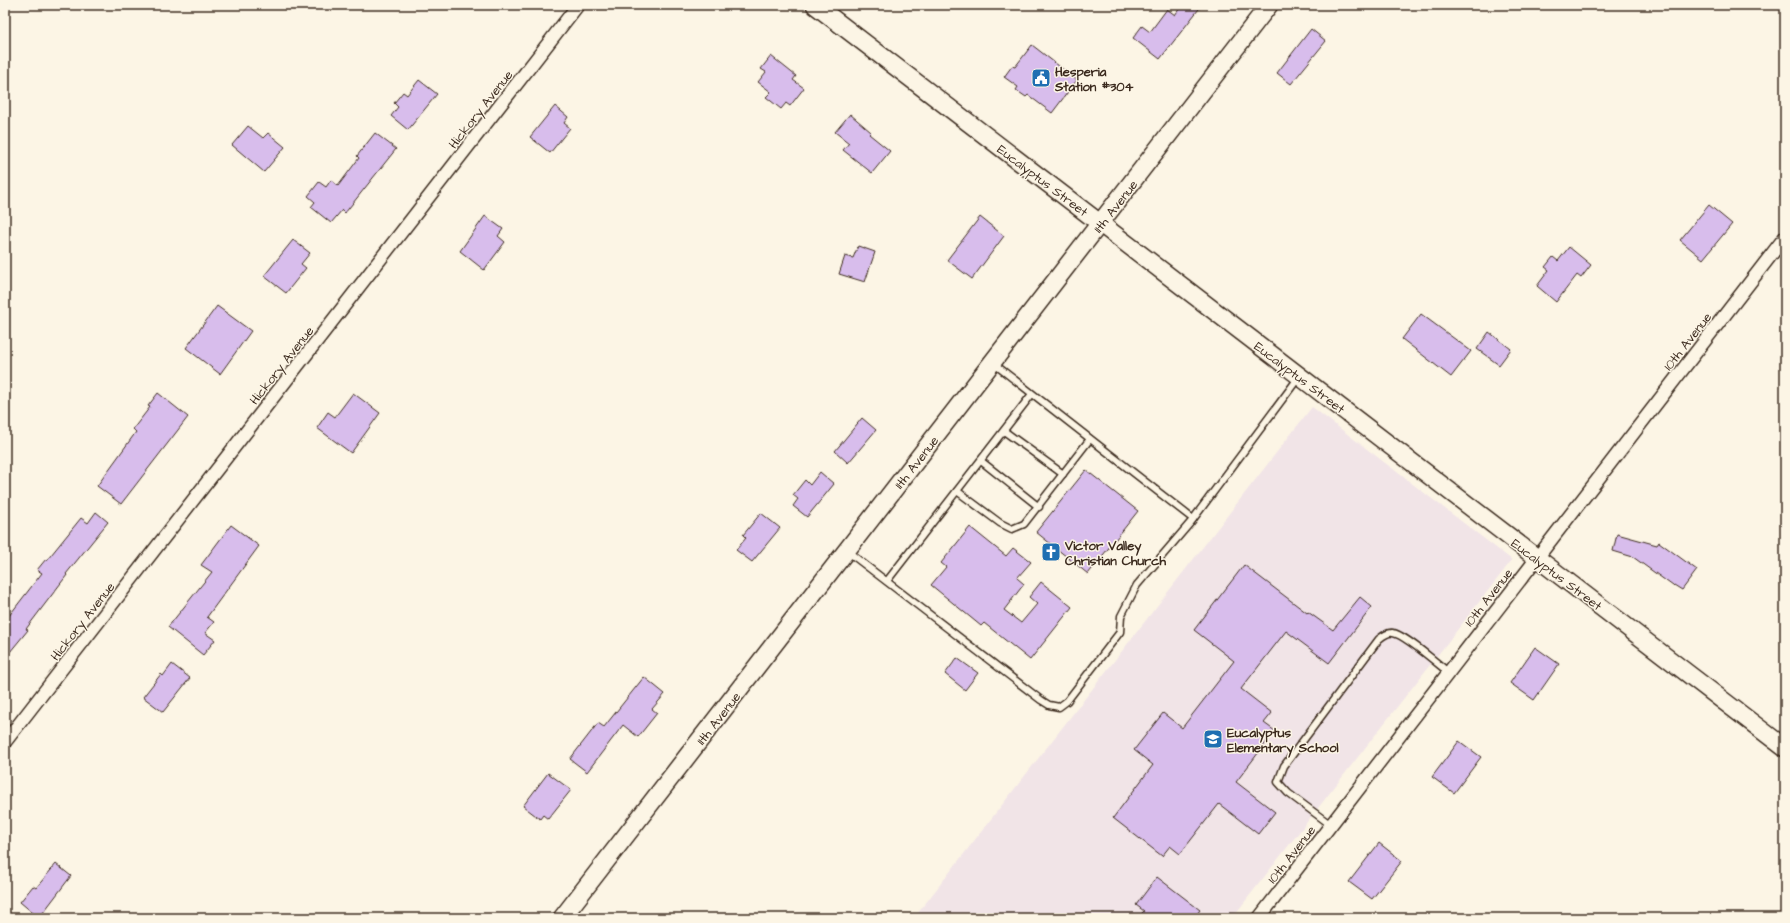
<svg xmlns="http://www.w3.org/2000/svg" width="1790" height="923" font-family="'Architects Daughter',sans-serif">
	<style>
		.built { fill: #f1e4e7 }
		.building { fill: #d8bdec; stroke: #3b2a1e }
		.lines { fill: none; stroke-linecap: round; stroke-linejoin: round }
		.lane-casing { stroke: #3b2a1e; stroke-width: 9 }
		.street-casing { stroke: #3b2a1e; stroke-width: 15 }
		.secondary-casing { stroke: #3b2a1e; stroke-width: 20 }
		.lane { stroke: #fcf5e5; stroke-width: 6 }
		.street { stroke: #fcf5e5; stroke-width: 12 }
		.secondary { stroke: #fcf5e5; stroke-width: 17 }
		.labels { text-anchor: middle; stroke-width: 3; stroke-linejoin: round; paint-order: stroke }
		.poi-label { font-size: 13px; font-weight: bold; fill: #3b2a1e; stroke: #fcf5e5; text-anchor: start }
		.street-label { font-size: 13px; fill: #3b2a1e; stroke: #fcf5e5 }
	</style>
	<rect width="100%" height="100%" fill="#fcf5e5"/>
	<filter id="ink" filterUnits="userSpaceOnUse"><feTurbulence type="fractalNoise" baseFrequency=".025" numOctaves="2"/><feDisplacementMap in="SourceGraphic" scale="8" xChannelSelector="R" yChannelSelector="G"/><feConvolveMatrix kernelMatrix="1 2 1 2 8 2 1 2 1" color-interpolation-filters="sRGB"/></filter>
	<g filter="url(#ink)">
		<!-- built -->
		<polygon class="built" points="1312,407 1512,560 1232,918 914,918"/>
		<!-- building -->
		<g class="building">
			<polygon points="1182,5 1202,5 1160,59 1133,38 1142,26 1150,32 1167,9 1175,15"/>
			<polygon points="1311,29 1326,41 1291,84 1277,73"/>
			<polygon points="1032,45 1077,80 1052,113 1028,95 1026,97 1016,90 1018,87 1004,77 1012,66 1015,67"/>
			<polygon points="771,56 796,76 793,80 804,88 790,106 786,103 781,109 766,97 771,92 758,82 766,72 761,69"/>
			<polygon points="419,80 437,94 408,130 391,116 398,107 394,103 403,92 407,95"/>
			<polygon points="555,106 568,117 564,123 570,128 550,153 530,137"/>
			<polygon points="850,114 871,132 869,134 890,151 872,173 843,150 849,143 835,132"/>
			<polygon points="248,126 263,138 268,133 285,147 264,172 232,145"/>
			<polygon points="375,133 396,149 345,213 342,210 331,223 311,207 315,202 308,196 319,182 326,187 331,180 338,186 359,158 357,156"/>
			<polygon points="1709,205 1732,224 1703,259 1680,240"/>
			<polygon points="485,216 503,229 498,236 505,242 484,270 460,251"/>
			<polygon points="980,217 1004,236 972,279 947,260"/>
			<polygon points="293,240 310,253 301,264 306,268 286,293 264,276"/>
			<polygon points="858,246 875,252 865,282 839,274 845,256 853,258"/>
			<polygon points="1569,247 1591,265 1581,278 1577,275 1556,302 1537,286 1549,270 1545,267 1553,257 1558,261"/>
			<polygon points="217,306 251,331 220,374 186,348"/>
			<polygon points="1421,314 1471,351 1451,377 1402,339"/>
			<polygon points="1489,332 1511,349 1499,365 1477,349"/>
			<polygon points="158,393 188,417 121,504 97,486 136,432 133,429 150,407 148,406"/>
			<polygon points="353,393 380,413 351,453 317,428 328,412 335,417"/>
			<polygon points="862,418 876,430 848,463 835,451"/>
			<polygon points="1086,470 1138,511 1088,574 1036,532"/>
			<polygon points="820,472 834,484 807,517 793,506 798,499 793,495 805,480 810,485"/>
			<polygon points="96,512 108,522 66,574 67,575 26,629 28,630 5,658 5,621 42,573 37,570 46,559 47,560 81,518 88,523"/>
			<polygon points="761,513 780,528 752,562 736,550 746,538 743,535"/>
			<polygon points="231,525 259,546 207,617 214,622 205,633 215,640 203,655 168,627 212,572 201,565"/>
			<polygon points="970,527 1006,556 1013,548 1031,562 1017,578 1024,584 1004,610 1021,623 1037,604 1029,597 1041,582 1072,607 1030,660 984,623 981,626 931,585 946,567 941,563"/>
			<polygon points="1617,534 1657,545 1659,542 1697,570 1682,590 1674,585 1673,586 1633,557 1613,551"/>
			<polygon points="1244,565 1307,613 1308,612 1333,630 1360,597 1372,607 1329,663 1286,631 1241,689 1272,713 1264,723 1275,731 1236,782 1275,812 1258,834 1219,804 1180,854 1170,846 1162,856 1113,818 1153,765 1134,750 1163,713 1182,728 1234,661 1194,630"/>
			<polygon points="1535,647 1559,664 1534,700 1510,683"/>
			<polygon points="957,658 978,673 965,690 945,674"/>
			<polygon points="172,664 190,678 163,712 143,697 161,674 163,676"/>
			<polygon points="644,677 665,694 652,709 657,713 638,737 623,725 587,772 570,759 598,723 604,727"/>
			<polygon points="1459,741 1481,757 1454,793 1432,777"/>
			<polygon points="548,773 571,790 548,819 543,815 540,819 523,806"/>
			<polygon points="1379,843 1402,861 1372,899 1349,882"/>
			<polygon points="56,864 71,876 39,918 20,902 33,886 36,888"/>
			<polygon points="1157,877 1200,910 1194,918 1138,918 1144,911 1136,905"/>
		</g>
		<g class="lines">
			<!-- lane casing -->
			<g class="lane-casing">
				<g id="lane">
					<polyline points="993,363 1193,519"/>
					<polyline points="1004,431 1063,474"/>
					<polyline points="981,461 1039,507"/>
					<polyline points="957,491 1000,523 1012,529 1024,524 1090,439"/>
					<polyline points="847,551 1041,700 1049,705 1059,707 1067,701 1120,632 1121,616 1137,585 1191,522 1299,377"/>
					<polyline points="887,581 1032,394"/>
					<path d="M 1331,825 L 1288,793 L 1278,782 L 1284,766 L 1379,639 C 1383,636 1388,632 1393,633 C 1404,634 1438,664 1448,672"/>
				</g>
			</g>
			<!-- street casing -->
			<g class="street-casing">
				<g id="street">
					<polyline points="5,742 578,5"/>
					<polyline points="1259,918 1785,237"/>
				</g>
			</g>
			<!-- secondary casing -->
			<g class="secondary-casing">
				<g id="secondary">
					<polyline points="815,5 1785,748"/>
					<polyline points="562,918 1269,5"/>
				</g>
			</g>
			<!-- lane -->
			<use href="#lane" class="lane"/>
			<!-- street -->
			<use href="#street" class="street"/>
			<!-- secondary -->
			<use href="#secondary" class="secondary"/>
		</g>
	</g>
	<!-- icons -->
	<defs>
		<g id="civic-square" transform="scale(1)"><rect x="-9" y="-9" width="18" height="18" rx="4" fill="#1f6fb2" stroke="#fcf5e5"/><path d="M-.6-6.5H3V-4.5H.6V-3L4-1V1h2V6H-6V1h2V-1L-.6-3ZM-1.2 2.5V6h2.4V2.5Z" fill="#fff"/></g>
		<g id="church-square" transform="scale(1)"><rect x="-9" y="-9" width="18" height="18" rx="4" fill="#1f6fb2" stroke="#fcf5e5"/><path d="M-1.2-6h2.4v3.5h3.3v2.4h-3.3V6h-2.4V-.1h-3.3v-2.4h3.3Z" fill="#fff"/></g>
		<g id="school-square" transform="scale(1)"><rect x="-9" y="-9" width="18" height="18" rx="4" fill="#1f6fb2" stroke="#fcf5e5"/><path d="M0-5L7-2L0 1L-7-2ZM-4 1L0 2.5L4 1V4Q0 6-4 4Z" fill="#fff"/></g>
	</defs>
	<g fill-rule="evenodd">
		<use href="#civic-square" x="1041" y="78"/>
		<use href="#church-square" x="1051" y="552"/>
		<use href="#school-square" x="1213" y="739"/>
	</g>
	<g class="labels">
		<!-- poi labels -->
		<g class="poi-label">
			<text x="1055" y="76">Hesperia<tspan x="1055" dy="15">Station #304</tspan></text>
			<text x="1065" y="550">Victor Valley<tspan x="1065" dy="15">Christian Church</tspan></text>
			<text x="1227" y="737">Eucalyptus<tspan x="1227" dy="15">Elementary School</tspan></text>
		</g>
		<!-- street labels -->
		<g class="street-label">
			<text transform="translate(480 109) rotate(-52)" y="5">Hickory Avenue</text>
			<text transform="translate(1043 180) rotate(37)" y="5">Eucalyptus Street</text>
			<text transform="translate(1115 206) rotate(-52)" y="5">11th Avenue</text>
			<text transform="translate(1687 341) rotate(-52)" y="5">10th Avenue</text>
			<text transform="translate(281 365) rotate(-52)" y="5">Hickory Avenue</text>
			<text transform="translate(1300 377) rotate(37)" y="5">Eucalyptus Street</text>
			<text transform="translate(916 462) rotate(-52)" y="5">11th Avenue</text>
			<text transform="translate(1557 574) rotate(37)" y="5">Eucalyptus Street</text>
			<text transform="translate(1488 597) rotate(-52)" y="5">10th Avenue</text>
			<text transform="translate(82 621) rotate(-52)" y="5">Hickory Avenue</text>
			<text transform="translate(718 718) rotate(-52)" y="5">11th Avenue</text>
			<text transform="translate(1291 854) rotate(-52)" y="5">10th Avenue</text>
		</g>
	</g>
	<!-- margin -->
	<rect width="1790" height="923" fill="none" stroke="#fcf5e5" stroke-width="20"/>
	<rect x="10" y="10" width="1770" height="903" fill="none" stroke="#3b2a1e" stroke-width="1.5" filter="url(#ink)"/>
</svg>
